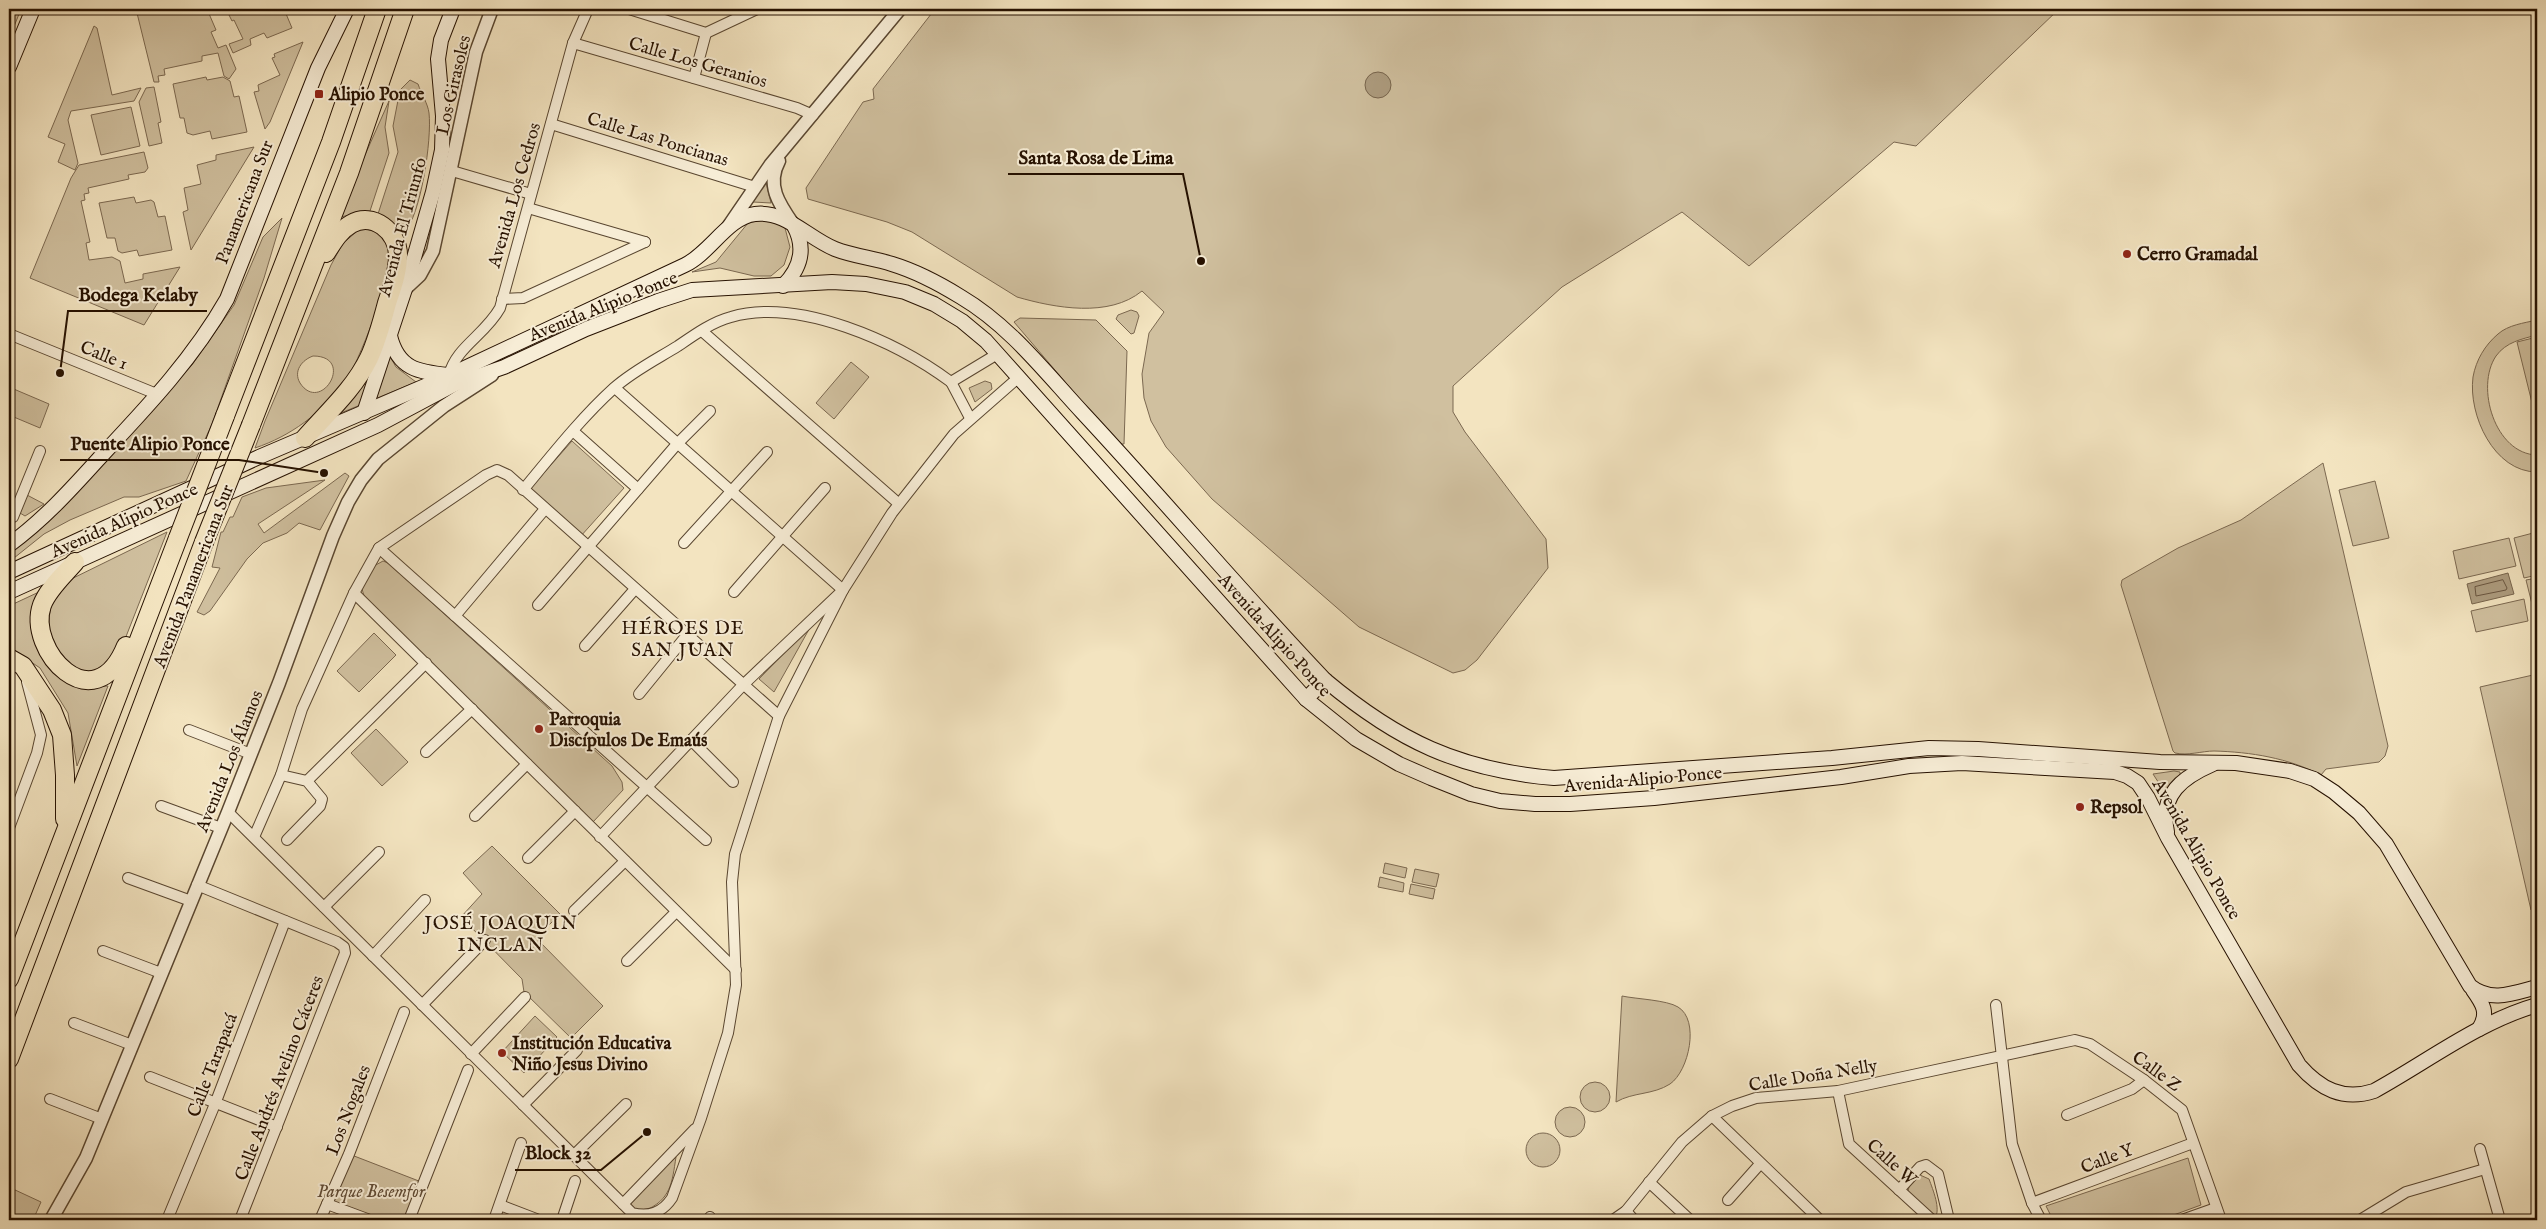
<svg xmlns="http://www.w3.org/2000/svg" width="2546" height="1229" font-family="'IM FELL English',serif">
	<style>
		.green { fill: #d0c09f; stroke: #7b6850; fill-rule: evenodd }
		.water { fill: #ad9c7f; stroke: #77644c }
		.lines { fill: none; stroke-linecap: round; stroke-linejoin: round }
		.shore { stroke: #6a5640; stroke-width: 1 }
		.minor-casing { stroke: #594630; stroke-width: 12 }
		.tertiary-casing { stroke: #594630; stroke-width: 15 }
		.secondary-casing { stroke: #261100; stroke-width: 16 }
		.motorway-casing { stroke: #261100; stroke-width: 20 }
		.minor { stroke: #f7edd6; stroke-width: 10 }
		.tertiary { stroke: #f7edd6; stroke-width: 12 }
		.secondary { stroke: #f7edd6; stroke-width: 14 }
		.motorway { stroke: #f3e4c0; stroke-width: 18 }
		.motorway-bridge-casing { stroke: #261100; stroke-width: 20; stroke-linecap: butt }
		.motorway-bridge { stroke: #f3e4c0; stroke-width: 18 }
		.poi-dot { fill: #8f2418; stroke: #f7edd6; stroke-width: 2 }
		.labels { text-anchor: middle; stroke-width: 4; stroke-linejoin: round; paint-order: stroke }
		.street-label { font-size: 18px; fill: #261100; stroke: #f7edd6 }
		.poi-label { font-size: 18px; font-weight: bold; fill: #261100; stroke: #f7edd6; text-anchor: start }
		.park-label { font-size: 18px; font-style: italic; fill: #624e38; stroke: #f7edd6 }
		.neighbourhood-label { font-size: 19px; letter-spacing: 1px; fill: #261100; stroke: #f7edd6 }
		.leader { fill: none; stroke: #261100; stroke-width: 2 }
		.callout-dot { fill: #261100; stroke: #f7edd6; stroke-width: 2 }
		.callout-label { font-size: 19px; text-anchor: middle; font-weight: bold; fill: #261100; stroke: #f7edd6; stroke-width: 4; stroke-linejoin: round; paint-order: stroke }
	</style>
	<rect width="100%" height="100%" fill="#f3e4c0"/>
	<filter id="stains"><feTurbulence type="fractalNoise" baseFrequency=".004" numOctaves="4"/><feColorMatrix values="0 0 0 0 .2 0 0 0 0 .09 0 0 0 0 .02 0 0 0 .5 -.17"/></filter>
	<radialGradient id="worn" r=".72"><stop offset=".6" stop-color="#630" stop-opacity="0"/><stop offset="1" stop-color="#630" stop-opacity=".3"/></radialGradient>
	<!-- green -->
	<g class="green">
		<polygon points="9,9 21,9 9,39"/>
		<polygon points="136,9 207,9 216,30 211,32 218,48 226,45 236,69 229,79 224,76 218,53 202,56 202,61 164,69 165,75 158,76 159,82 154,82"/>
		<polygon points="226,9 284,9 292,28 267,38 264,33 250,39 251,45 233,53 229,44 243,39 234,20 232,21"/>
		<path d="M 935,9 L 2059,9 L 1916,146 L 1894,142 L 1749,266 L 1682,212 L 1562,287 L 1453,386 L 1453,412 L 1465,432 L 1546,539 L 1548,568 L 1477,660 L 1465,670 L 1453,673 L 1359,627 L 1212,499 L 1166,447 L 1151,421 L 1144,398 L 1142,374 L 1149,333 L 1164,312 L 1142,291 C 1109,318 1055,308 1017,297 L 912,232 L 887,222 L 808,199 L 806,188 L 863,102 L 874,99 L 873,89 Z"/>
		<polygon points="94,26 97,28 112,95 141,88 134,101 71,111 68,120 78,163 75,170 58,162 65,144 48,137"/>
		<polygon points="303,42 270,122 265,129 254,92 259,91 258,85 280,75 272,58 275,57 274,54"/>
		<polygon points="206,77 207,80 223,77 230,81 234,97 239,96 247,132 212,139 210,131 193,135 187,133 184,118 180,118 173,84"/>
		<path d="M 410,80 L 418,84 C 421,93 428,104 429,113 C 432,139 421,215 404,233 L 378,214 L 398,152 L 393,126 L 400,90 Z"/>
		<polygon points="154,87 161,122 158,123 162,143 149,146 139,102 146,88"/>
		<polygon points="389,101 385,127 389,153 369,214 357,213 337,218"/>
		<polygon points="131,107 140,146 101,155 91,115"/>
		<polygon points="254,147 191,250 183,212 188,210 184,188 201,184 197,165 216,160 216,155"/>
		<polygon points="144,152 148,168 145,172 128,175 129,179 88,188 89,193 84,194 85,200 81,201 90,242 86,243 89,260 112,257 120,261 125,283 143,279 143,274 180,267 144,325 30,278 71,178 79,165"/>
		<polygon points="766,182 771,203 753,202"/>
		<polygon points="134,197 136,203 151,200 154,202 158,217 165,216 172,250 139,256 137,250 122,253 118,251 115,238 107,238 99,203"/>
		<polygon points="282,218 264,278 212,424 186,481 139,497 124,497 70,520 44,534 9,562 9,552 27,538 192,365 234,305 263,237"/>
		<polygon points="769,218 785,228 790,247 784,265 771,276 754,276 720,268 692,272 716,262 748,223"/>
		<path d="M 360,229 C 375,229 389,235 391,251 C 393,274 358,365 344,384 C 321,413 291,436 255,448 L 265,421 L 331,265 L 343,243 ZM 313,356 C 356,356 321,415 300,383 C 293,371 302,360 313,356 Z"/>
		<polygon points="1131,310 1137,312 1139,316 1134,333 1131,334 1116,319 1118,315"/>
		<polygon points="1020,318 1096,320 1127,351 1124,444 1118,444 1014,322"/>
		<path d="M 2537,320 L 2537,335 C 2522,339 2506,342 2496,356 C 2475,387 2495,454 2537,455 L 2537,472 C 2494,472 2468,415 2473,377 C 2476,360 2485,345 2498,334 C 2508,325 2524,323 2537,320 Z"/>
		<polygon points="2537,337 2537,423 2517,342"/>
		<path d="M 388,353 L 396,367 L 416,382 L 336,415 C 346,406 355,396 364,385 C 373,373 376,364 388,353 Z"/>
		<polygon points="851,362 869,377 834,419 816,403"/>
		<polygon points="985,381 991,383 992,389 975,402 969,388"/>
		<polygon points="9,387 49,404 40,428 9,415"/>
		<polygon points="572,441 624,488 580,537 528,491"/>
		<path d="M 2323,463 L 2388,746 L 2385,756 L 2379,762 L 2326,769 L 2321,775 C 2288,758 2251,752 2214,751 C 2202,751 2188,756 2175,753 L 2173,751 L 2121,585 L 2122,580 L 2178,548 L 2241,520 Z"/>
		<polygon points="345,473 349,476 320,530 299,523 287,533 263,543 247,559 210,611 204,615 197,612 220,568 212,567 221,532 223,532 230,517 233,517 242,497 266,488 325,480 258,524 264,533"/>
		<polygon points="2375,481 2389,538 2353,546 2339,490"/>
		<polygon points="27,495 44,504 25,516 20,513"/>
		<path d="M 167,532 L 118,657 L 107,670 L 82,673 C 47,650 41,622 59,585 Z"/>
		<polygon points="2537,532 2537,575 2524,578 2514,538"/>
		<polygon points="2509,538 2516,566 2459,579 2453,551"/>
		<polygon points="383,561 388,563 612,766 622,782 623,790 593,822 590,822 365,599 362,589 374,566"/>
		<polygon points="2537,578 2537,615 2535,616 2526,580"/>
		<polygon points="39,592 34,619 85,687 108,686 77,766 68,713 40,668 9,647 9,606"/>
		<polygon points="2524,599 2528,621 2476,632 2471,611"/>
		<polygon points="812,624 774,692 759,679"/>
		<polygon points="374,633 396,655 359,692 337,671"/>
		<polygon points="2533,675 2537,695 2537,908 2531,910 2480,687"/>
		<polygon points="376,729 408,762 382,786 351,753"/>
		<polygon points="2174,771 2180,772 2180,775 2164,791 2153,774"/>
		<polygon points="492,846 560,914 536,938 603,1006 571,1038 524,992 522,979 461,917 482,894 463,873"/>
		<polygon points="1385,863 1407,868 1405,878 1383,873"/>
		<polygon points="1415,869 1439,874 1436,887 1412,882"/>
		<polygon points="1380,877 1404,883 1403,892 1378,887"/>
		<polygon points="1411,884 1435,889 1433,899 1409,894"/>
		<path d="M 1622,996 C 1636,999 1667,1000 1678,1007 C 1700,1020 1689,1071 1670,1084 C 1653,1095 1633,1092 1616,1102 Z"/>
		<polygon points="535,1016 557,1037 524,1073 502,1052"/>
		<circle cx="1595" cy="1097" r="15"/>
		<circle cx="1570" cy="1122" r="15"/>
		<circle cx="1543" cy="1150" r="17"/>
		<polygon points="349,1154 424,1183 409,1220 370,1220 327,1204"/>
		<path d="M 676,1157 C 672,1183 671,1200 644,1211 L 632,1208 L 628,1201 Z"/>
		<polygon points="2188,1158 2201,1205 2160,1220 2053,1220 2046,1206"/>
		<path d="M 1920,1175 L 1929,1179 C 1933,1190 1941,1209 1935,1218 L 1908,1191 L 1909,1187 Z"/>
		<polygon points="13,1189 41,1202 33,1220 9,1220 9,1198"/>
	</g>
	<!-- water -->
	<g class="water">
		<circle cx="1378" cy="85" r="13"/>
		<polygon points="2508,573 2514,594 2472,604 2467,584"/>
	</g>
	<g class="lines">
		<!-- shore -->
		<polygon class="shore" points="2503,580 2507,588 2506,590 2476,596 2475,587"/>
		<!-- minor casing -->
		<g class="minor-casing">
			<g id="minor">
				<polyline points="629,9 706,33 757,9"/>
				<polyline points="573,43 797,108 813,115"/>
				<polyline points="694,78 706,33"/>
				<polyline points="551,124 755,187"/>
				<polyline points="452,171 531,194"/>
				<polyline points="528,208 645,242"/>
				<polyline points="502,299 523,298 645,242"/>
				<polyline points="702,331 898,503"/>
				<polyline points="9,334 159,395"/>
				<path d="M 449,375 C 456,347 485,335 500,308 L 573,43 L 588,9"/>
				<polyline points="951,382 970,418"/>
				<polyline points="573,431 638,489"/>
				<path d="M 523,490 C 552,455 581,418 614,388 C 633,371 657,359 678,346 C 694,335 712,322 731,317 C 799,297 897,342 951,382 L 999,353"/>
				<polyline points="13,517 40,451"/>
				<polyline points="684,543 767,452"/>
				<polyline points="379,548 706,840"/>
				<polyline points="734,592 825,488"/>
				<polyline points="354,593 736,970"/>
				<polyline points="538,605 677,444 710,411"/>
				<polyline points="455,616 545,509"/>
				<polyline points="585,646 635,589"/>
				<polyline points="639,694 687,635"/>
				<polyline points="189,730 251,754"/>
				<polyline points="691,740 733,782"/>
				<polyline points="426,752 472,709"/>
				<polyline points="281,775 307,781 322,799 320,806 287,840"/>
				<polyline points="307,781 426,663"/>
				<polyline points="161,806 221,828"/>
				<path d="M 228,812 L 632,1213 C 649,1217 662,1213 672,1198 L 701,1118 L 728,1033 L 736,985 L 732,882 L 735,854 L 779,716 L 843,590 L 615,388"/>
				<polyline points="475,816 527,764"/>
				<polyline points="9,828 37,753 41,735 27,682"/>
				<polyline points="254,837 281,775 302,709 354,593 379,548 486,475 497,470 508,475 779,716"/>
				<polyline points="600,837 743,685 843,590 892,513 954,434 1019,377"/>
				<polyline points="528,858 575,811"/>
				<polyline points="128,878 191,901"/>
				<polyline points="197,885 337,942 344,947 345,953 240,1220"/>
				<polyline points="324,907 379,852"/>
				<polyline points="574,911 625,861"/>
				<polyline points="103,951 161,973"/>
				<polyline points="373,956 425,900"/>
				<polyline points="627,961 676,912"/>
				<polyline points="422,1005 485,940"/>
				<polyline points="1996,1005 2012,1144 2032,1203 2041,1220"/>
				<polyline points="74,1023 132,1045"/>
				<polyline points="471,1054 525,997"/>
				<polyline points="150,1077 277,1127"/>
				<polyline points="1838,1091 1849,1144 1932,1220"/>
				<polyline points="50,1099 102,1119"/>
				<polyline points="523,1105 577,1050"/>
				<polyline points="2067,1115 2132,1089 2144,1080"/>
				<polyline points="1712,1116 1820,1220"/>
				<polyline points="2480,1149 2500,1220"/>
				<polyline points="574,1155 626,1104"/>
				<polyline points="1649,1182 1690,1220"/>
				<polyline points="1899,1190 1920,1167 1926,1165 1938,1174 1949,1220"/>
				<polyline points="1728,1200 1760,1164"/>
				<polyline points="2032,1203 2193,1143"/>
				<polyline points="327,1204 370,1220"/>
				<polyline points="623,1204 695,1129"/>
				<polyline points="500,1205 539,1220"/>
				<polyline points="1626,1211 1634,1220"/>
				<polyline points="167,1220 215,1104 285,921"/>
				<polyline points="320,1220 349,1154 404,1012"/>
				<polyline points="409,1220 468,1070"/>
				<polyline points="494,1220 521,1143"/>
				<polyline points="562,1220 575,1181"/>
				<polyline points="708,1220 710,1217"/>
				<polyline points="1613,1220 1626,1211 1682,1142 1712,1116 1732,1106 1756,1098 1838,1091 2075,1040 2090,1044 2144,1080 2182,1110 2221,1220"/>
				<polyline points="2182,1220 2216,1208"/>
				<polyline points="2360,1220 2406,1192 2485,1169"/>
			</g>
		</g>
		<!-- tertiary casing -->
		<g class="tertiary-casing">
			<g id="tertiary">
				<path d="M 779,161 C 766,185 779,204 793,224"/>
				<polyline points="728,227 771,164 900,9"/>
				<polyline points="405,289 420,275 433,251 476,52 492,9"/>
				<polyline points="51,1220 86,1158 228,812 279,683 333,536 348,502 361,480 378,459 444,406 492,375"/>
			</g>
		</g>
		<!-- secondary casing -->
		<g class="secondary-casing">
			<g id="secondary">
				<polyline points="9,67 33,9"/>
				<path d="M 783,286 C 801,268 806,248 794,226"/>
				<path d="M 390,336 C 398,369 418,372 448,375"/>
				<polyline points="364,413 405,289 433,192 442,150 443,116 438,59 441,40 453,9"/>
				<path d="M 9,545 C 45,519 74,486 104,453 C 149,405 194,357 227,299 L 318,68 L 347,9"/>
				<path d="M 9,572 L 259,457 L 439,380 L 685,265 C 710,253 728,217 755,214 C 785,210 808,238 835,249 C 853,256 873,258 892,264 C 915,271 940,284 961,297 C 1010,326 1045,372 1083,413 C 1165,501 1242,593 1325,680 C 1398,741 1459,770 1554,778 L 1832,758 L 1929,748 L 1978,749 L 2160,762 L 2236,763 L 2290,771 L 2314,779 L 2334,792 L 2359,813 L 2386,844 L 2470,986 C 2491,1003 2514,993 2537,987"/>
				<path d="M 9,592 L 378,425 L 455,384 L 504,367 L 586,329 L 658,301 L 692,290 L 832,282 L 866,284 L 905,292 L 934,304 L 962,321 L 986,341 L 1306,699 L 1356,739 L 1399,764 L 1431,778 L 1471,794 L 1500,801 L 1535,804 L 1570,804 L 1654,798 L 1841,777 L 1909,766 L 1962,763 L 2115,772 L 2127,776 L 2138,783 L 2148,798 L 2168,838 L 2299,1065 C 2320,1089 2343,1101 2374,1091 C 2427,1062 2478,1022 2537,1005"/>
				<polyline points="1306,699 1325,680"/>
				<path d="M 2167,832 C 2159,794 2183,777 2213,764"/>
				<path d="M 2473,990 C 2483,1004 2489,1013 2479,1029"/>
			</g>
		</g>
		<!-- motorway casing -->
		<g class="motorway-casing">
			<g id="motorway">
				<polyline points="225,416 331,142 377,9"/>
				<polyline points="251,425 349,173 405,9"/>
				<path d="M 305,438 C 327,413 354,389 369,358 C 377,341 382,322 387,303 C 392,288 398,272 398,255 C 398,232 373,211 351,224 C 339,231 333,242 326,253"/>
				<path d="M 75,562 C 64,575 48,589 42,605 C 26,650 94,724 126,646"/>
				<polyline points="9,658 23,666 52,710 62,735 65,775 65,819"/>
				<polyline points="9,979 178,538"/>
				<polyline points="9,1059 204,542"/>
			</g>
		</g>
		<!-- minor -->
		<use href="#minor" class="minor"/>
		<!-- tertiary -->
		<use href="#tertiary" class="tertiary"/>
		<!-- secondary -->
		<use href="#secondary" class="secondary"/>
		<!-- motorway -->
		<use href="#motorway" class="motorway"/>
		<!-- motorway-bridge casing -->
		<g class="motorway-bridge-casing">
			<g id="motorway-bridge">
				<polyline points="178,538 225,416"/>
				<polyline points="204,542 251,425"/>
			</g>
		</g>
		<!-- motorway-bridge -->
		<use href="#motorway-bridge" class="motorway-bridge"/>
	</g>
	<!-- markers -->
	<g class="poi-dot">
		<rect x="314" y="89" width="10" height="10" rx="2.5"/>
		<circle cx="2127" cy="254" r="5"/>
		<circle cx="539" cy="729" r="5"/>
		<circle cx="2080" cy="807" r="5"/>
		<circle cx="502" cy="1053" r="5"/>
	</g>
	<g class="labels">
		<!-- street labels -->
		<g class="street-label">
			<text transform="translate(698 62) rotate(16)" y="6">Calle Los Geranios</text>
			<text transform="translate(453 85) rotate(-77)" y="6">Los Girasoles</text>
			<text transform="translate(658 139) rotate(17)" y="6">Calle Las Poncianas</text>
			<text transform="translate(514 195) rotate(-74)" y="6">Avenida Los Cedros</text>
			<text transform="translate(244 202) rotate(-69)" y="6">Panamericana Sur</text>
			<text transform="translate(402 227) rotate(-75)" y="6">Avenida El Triunfo</text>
			<text transform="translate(603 306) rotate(-22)" y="6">Avenida Alipio Ponce</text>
			<text transform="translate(104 355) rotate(22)" y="6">Calle 1</text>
			<text transform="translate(124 520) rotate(-24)" y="6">Avenida Alipio Ponce</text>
			<text transform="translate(193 576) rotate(-69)" y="6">Avenida Panamericana Sur</text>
			<text transform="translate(1275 635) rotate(48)" y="6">Avenida Alipio Ponce</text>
			<text transform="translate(229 761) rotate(-68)" y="6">Avenida Los Álamos</text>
			<text transform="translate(1643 779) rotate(-5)" y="6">Avenida Alipio Ponce</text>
			<text transform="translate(2197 849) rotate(60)" y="6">Avenida Alipio Ponce</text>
			<text transform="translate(212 1065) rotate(-69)" y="6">Calle Tarapacá</text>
			<text transform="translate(2157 1071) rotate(36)" y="6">Calle Z</text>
			<text transform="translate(1813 1075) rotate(-9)" y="6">Calle Doña Nelly</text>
			<text transform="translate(279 1078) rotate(-69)" y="6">Calle Andrés Avelino Cáceres</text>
			<text transform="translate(348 1110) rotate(-69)" y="6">Los Nogales</text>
			<text transform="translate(2107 1158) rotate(-21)" y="6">Calle Y</text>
			<text transform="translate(1892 1162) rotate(42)" y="6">Calle W</text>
		</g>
		<!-- poi labels -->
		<g class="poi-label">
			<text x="329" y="100">Alipio Ponce</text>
			<text x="2137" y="260">Cerro Gramadal</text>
			<text x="549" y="725">Parroquia<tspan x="549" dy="21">Discípulos De Emaús</tspan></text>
			<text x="2090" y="813">Repsol</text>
			<text x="512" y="1049">Institución Educativa<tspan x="512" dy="21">Niño Jesus Divino</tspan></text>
		</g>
		<!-- park labels -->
		<g class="park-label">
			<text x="371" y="1197">Parque Besemfor</text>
		</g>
		<!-- neighbourhood labels -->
		<g class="neighbourhood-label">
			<text x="683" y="634">HÉROES DE<tspan x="683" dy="22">SAN JUAN</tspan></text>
			<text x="501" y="929">JOSÉ JOAQUIN<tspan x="501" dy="22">INCLAN</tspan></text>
		</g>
	</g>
	<!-- callouts -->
	<path class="leader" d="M1201 261L1183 174H1008M60 373L68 311H207M324 473L239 460H60M647 1132L601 1170H515"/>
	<g class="callout-dot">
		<circle cx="1201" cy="261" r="5"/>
		<circle cx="60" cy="373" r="5"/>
		<circle cx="324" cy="473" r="5"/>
		<circle cx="647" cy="1132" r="5"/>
	</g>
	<g class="callout-label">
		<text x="1096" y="164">Santa Rosa de Lima</text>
		<text x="138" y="301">Bodega Kelaby</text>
		<text x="150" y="450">Puente Alipio Ponce</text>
		<text x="558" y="1159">Block 32</text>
	</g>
	<!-- margin -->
	<rect width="2546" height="1229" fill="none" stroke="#f3e4c0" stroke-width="30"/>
	<rect x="10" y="10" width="2526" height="1209" fill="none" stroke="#261100" stroke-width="2.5"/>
	<rect x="15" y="15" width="2516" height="1199" fill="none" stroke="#261100"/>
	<rect width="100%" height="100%" filter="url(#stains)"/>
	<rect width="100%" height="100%" fill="url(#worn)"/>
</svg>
